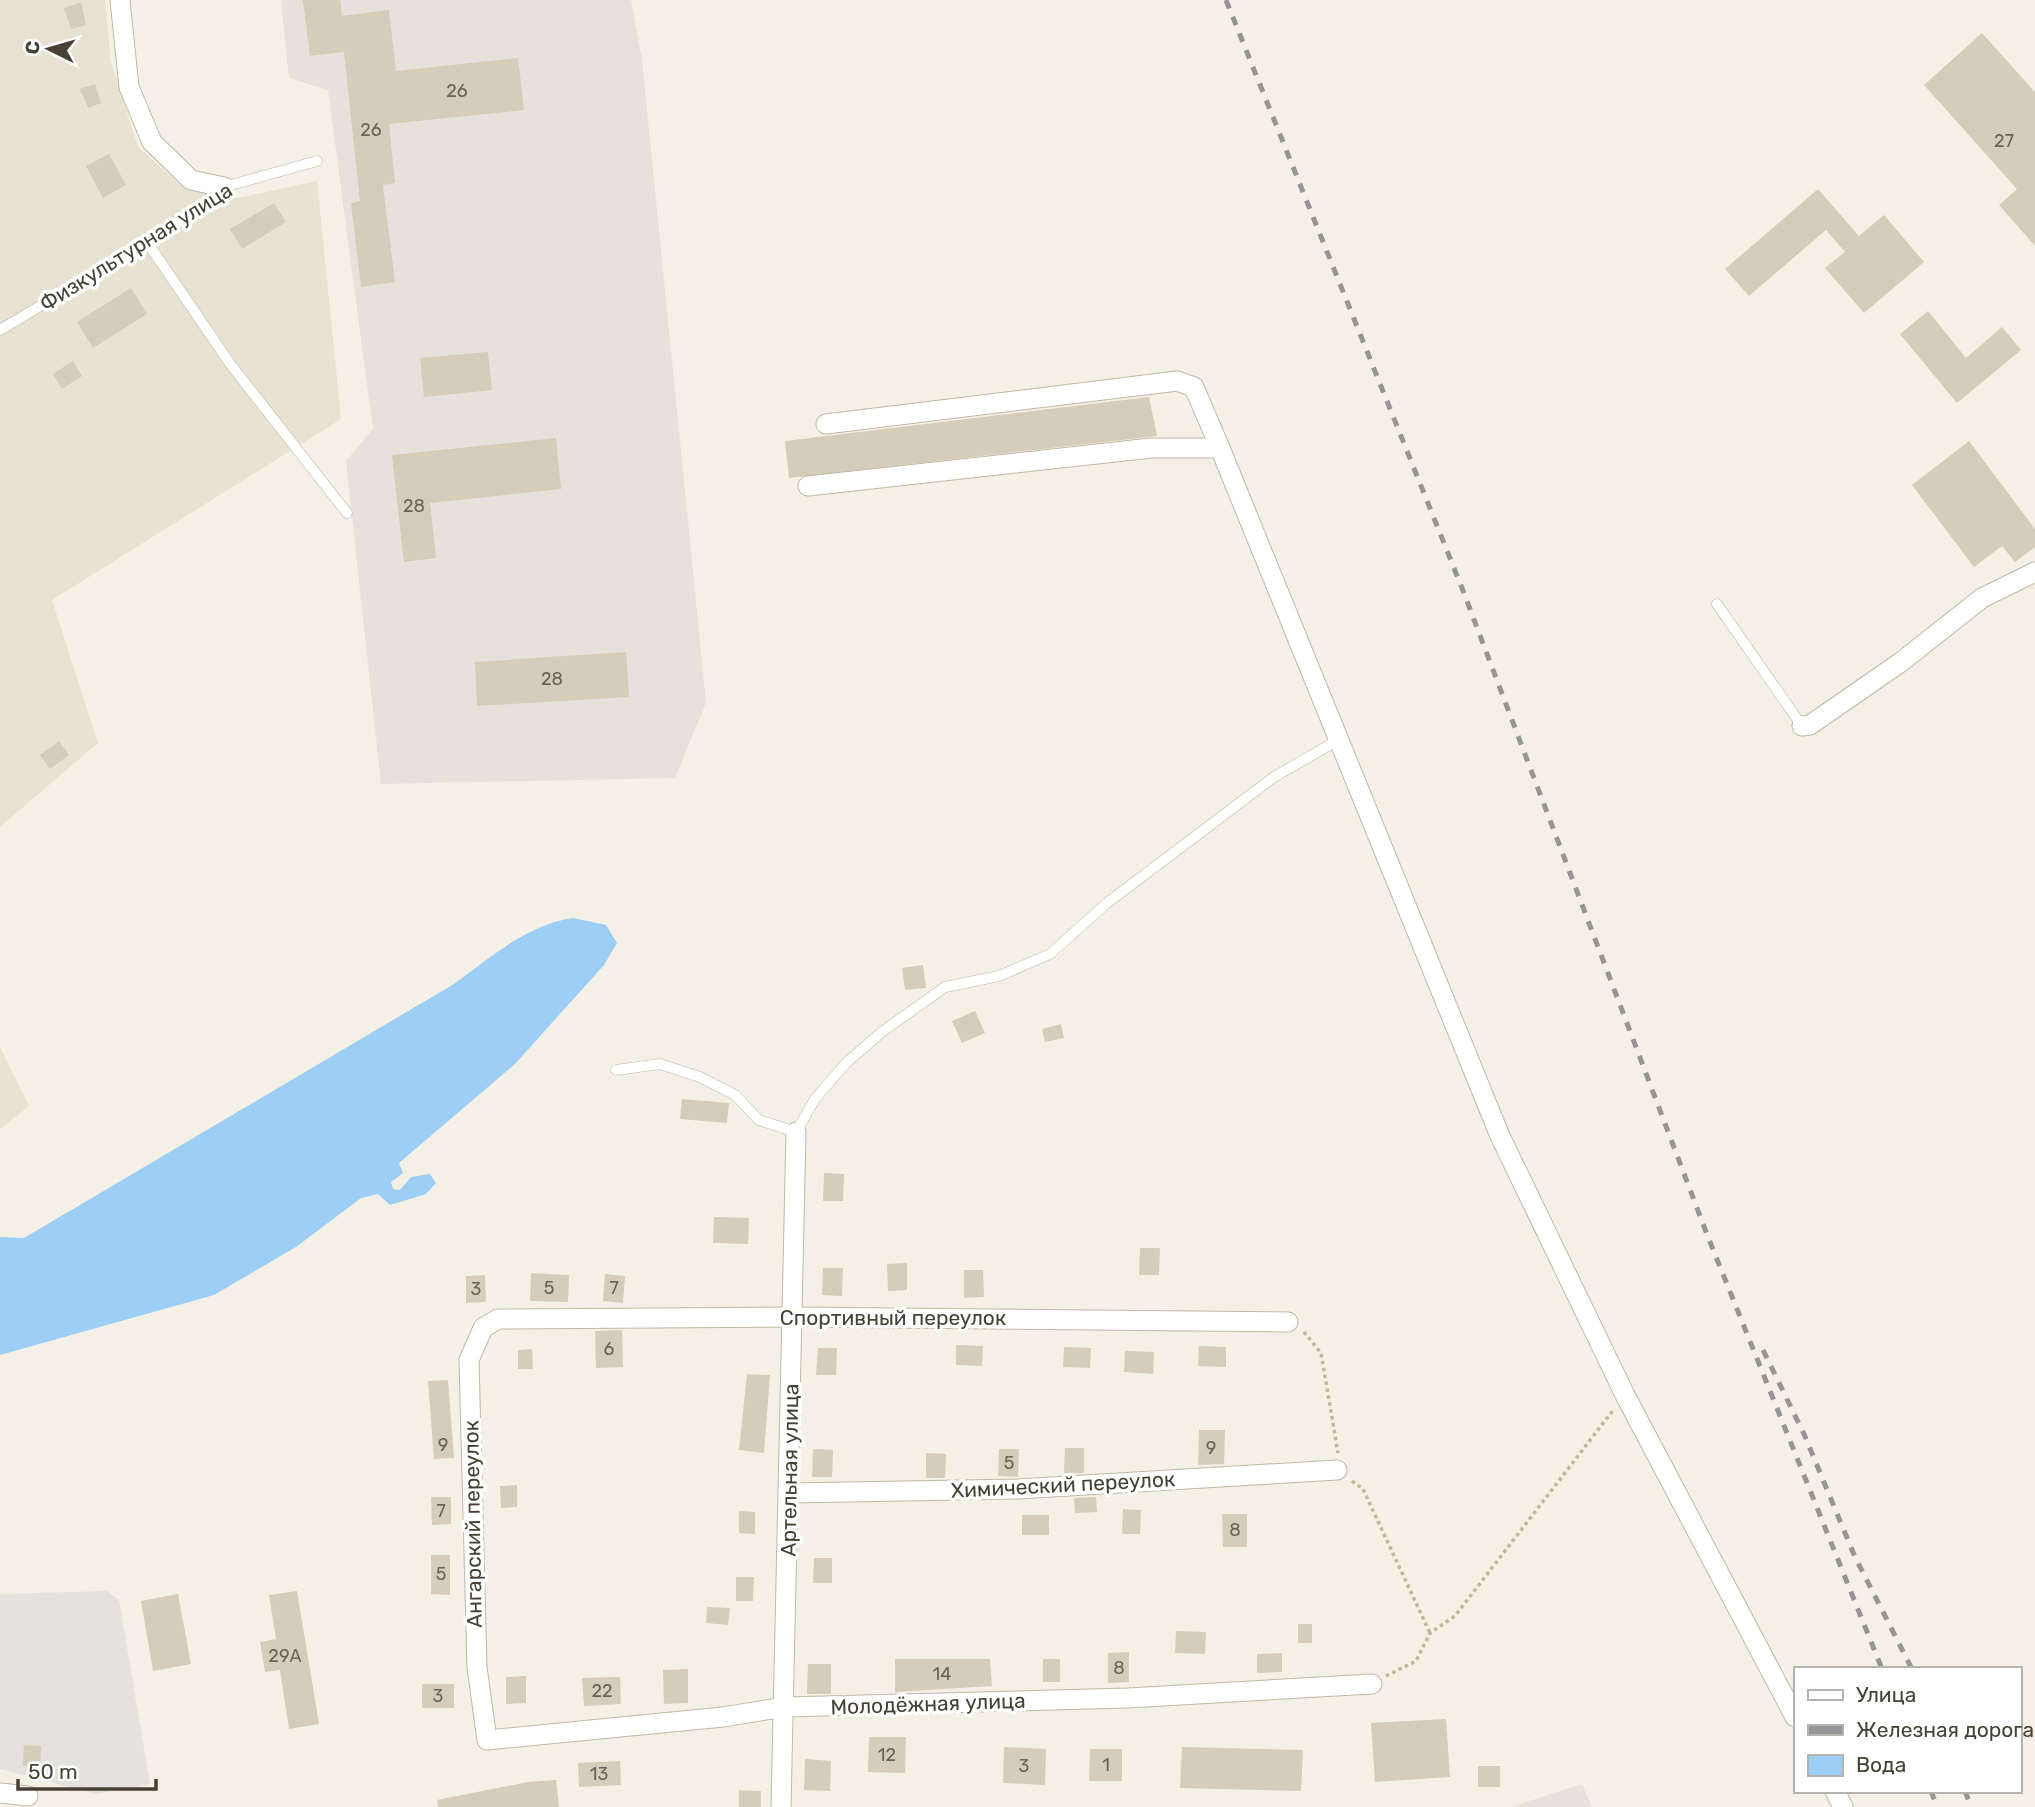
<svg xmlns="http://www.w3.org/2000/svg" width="2035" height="1807" font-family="Rubik,sans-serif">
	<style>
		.residential { fill: #e8e2d3 }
		.industrial { fill: #e6e1da }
		.parking { fill: #e4e2de }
		.water { fill: #9dcef5 }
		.building { fill: #d6ccba }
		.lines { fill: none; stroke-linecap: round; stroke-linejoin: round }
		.lane-casing { stroke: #c0b8a7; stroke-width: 11 }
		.street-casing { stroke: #c0b8a7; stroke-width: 21 }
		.path { stroke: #c3b597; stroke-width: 3.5; stroke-dasharray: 3.5 3.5; stroke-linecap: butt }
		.lane { stroke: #fff; stroke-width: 10 }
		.street { stroke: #fff; stroke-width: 19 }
		.rail { stroke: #959595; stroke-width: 5; stroke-dasharray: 9 9; stroke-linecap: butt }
		.labels { text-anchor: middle; stroke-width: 7; stroke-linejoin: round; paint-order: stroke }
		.number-label { font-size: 18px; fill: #6b6356 }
		.street-label { font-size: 21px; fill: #474034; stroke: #fff }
	</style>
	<rect width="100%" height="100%" fill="#f4f0e5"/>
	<!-- residential -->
	<g class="residential">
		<polygon points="0,0 105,0 111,62 138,147 186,190 238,198 317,181 341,419 52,600 98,743 0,827"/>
		<polygon points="0,1047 29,1106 0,1129"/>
	</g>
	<!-- industrial -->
	<g class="industrial">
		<polygon points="281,0 631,0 642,60 706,703 675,778 381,784 346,461 373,429 328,90 289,78"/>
		<polygon points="1582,1784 1592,1807 1511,1807"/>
	</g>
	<!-- parking -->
	<polygon class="parking" points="107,1591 119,1600 150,1784 96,1794 0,1769 0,1594"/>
	<!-- water -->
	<path class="water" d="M 573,918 L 606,925 L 617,943 L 604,965 L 515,1064 L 399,1163 L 403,1173 L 391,1182 L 393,1189 L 400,1190 L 411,1177 L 430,1174 L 436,1183 L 426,1194 L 390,1205 L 378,1194 L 361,1198 L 296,1247 L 214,1295 L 0,1355 L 0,1237 L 24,1238 L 454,984 C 490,958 528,924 573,918 Z"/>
	<!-- building -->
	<g class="building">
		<polygon points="303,0 340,0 342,16 389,10 396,71 518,58 524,110 389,124 395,183 383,185 395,282 361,287 351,203 360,201 344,52 310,56"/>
		<polygon points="81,2 86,25 71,29 64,8"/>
		<polygon points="1982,33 2035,92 2035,246 1999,205 2017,189 1924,85"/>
		<polygon points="95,84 101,103 88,108 80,89"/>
		<polygon points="109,154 126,185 103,198 86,166"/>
		<polygon points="1818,189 1859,236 1884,215 1924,262 1864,313 1825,268 1845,252 1826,230 1749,296 1725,269"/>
		<polygon points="274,203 286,222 242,249 230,229"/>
		<polygon points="131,288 147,314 93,348 77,322"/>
		<polygon points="1928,311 1966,358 2002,327 2021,350 1957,403 1900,334"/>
		<polygon points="488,352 492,390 424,397 420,358"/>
		<polygon points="73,361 82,376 62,389 53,374"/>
		<polygon points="1149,397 1157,436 789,478 785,441"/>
		<polygon points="556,438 561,489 430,503 436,558 404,562 392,455"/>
		<polygon points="1969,441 2035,529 2035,547 2015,562 2002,546 1974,567 1912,485"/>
		<polygon points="626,652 629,697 477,706 475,662"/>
		<polygon points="59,741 69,755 50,769 40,755"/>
		<polygon points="923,965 926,988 905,990 902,968"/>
		<polygon points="975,1011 985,1033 962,1043 952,1021"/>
		<polygon points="1061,1024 1064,1038 1045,1042 1042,1029"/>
		<polygon points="682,1099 729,1103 727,1123 680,1119"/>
		<polygon points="824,1173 844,1174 843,1201 823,1201"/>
		<polygon points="714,1217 749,1218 748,1244 713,1243"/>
		<polygon points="1140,1248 1160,1248 1159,1275 1139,1275"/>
		<polygon points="907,1263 907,1290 888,1291 887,1264"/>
		<polygon points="823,1268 843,1268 842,1296 822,1295"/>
		<polygon points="964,1270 983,1270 984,1297 964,1298"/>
		<polygon points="531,1273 569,1275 568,1302 530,1301"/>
		<polygon points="605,1274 625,1276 623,1303 603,1301"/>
		<polygon points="485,1275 486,1302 466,1303 466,1276"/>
		<polygon points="622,1330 623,1367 596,1368 595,1331"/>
		<polygon points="956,1345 983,1346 982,1366 956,1365"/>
		<polygon points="1199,1346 1226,1347 1226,1367 1198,1366"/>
		<polygon points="1064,1347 1091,1348 1090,1368 1063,1367"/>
		<polygon points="818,1348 837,1348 836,1375 816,1375"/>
		<polygon points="532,1349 533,1369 518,1369 518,1350"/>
		<polygon points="1125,1351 1154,1352 1153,1374 1124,1372"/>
		<polygon points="747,1374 770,1375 764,1453 739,1450"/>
		<polygon points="448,1380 454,1458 434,1459 428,1381"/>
		<polygon points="1199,1430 1225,1430 1224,1464 1198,1465"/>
		<polygon points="1065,1448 1084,1448 1084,1473 1064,1474"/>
		<polygon points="813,1449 833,1450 832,1477 812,1477"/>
		<polygon points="999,1449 1019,1449 1018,1477 998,1476"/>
		<polygon points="926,1453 946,1454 945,1478 926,1478"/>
		<polygon points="517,1485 517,1507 501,1508 500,1486"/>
		<polygon points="431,1497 451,1497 451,1524 432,1525"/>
		<polygon points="1096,1497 1097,1512 1075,1513 1074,1498"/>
		<polygon points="1123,1509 1141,1510 1140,1534 1122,1534"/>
		<polygon points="739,1511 755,1512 755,1534 739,1533"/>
		<polygon points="1222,1514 1247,1514 1247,1547 1223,1547"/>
		<rect x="1022" y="1515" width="27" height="20"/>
		<polygon points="431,1555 450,1555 450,1595 431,1594"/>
		<polygon points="814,1558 832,1558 832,1583 813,1583"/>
		<polygon points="736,1577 754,1577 753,1601 736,1601"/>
		<polygon points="297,1591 319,1724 289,1729 280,1670 265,1672 260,1642 276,1639 269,1595"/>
		<polygon points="178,1594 191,1664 153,1671 141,1601"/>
		<polygon points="707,1607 730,1608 728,1625 706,1623"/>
		<rect x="1298" y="1624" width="14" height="19"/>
		<polygon points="1176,1631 1206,1632 1205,1654 1175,1653"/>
		<polygon points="1129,1652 1129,1682 1108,1683 1108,1653"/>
		<polygon points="1282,1653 1282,1672 1257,1673 1257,1654"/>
		<polygon points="895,1659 990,1659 992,1686 895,1692"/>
		<rect x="1043" y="1659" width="17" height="23"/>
		<polygon points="808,1664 831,1664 831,1694 807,1694"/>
		<polygon points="688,1669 688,1703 664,1704 663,1670"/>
		<polygon points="526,1676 526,1703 506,1704 506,1677"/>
		<polygon points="620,1677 621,1704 584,1706 582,1678"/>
		<rect x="422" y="1684" width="32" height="24"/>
		<polygon points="1446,1719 1450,1777 1375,1782 1371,1723"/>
		<polygon points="869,1737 906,1737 905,1773 868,1772"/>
		<polygon points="24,1745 41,1746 40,1766 23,1766"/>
		<polygon points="1004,1747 1046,1749 1045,1785 1003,1783"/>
		<polygon points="1182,1747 1303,1750 1301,1791 1180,1788"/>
		<polygon points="1090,1749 1122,1749 1122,1781 1089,1781"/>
		<polygon points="805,1759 831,1761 830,1791 804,1790"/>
		<polygon points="620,1761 621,1785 579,1787 578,1763"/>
		<rect x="1478" y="1766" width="22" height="21"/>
		<polygon points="556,1780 559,1807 438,1807 437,1800 528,1782"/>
		<polygon points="739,1790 761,1791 761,1807 739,1807"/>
	</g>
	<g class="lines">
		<!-- lane casing -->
		<g class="lane-casing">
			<g id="lane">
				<polyline points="147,242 231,365 347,513"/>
				<polyline points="0,330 173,227 224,187 317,161"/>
				<polyline points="1717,604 1802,726"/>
				<polyline points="616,1070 660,1064 700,1077 735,1095 759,1120 796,1132 815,1099 846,1063 883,1031 945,987 999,976 1050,954 1107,903 1274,777 1338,740"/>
			</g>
		</g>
		<!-- street casing -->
		<g class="street-casing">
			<g id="street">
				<polyline points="120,0 129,87 152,142 191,180 224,187"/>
				<polyline points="826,424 1177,381 1194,387 1220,448"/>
				<polyline points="808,486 1151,448 1220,448 1500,1136 1625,1395 1795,1717"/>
				<polyline points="1802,726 1810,725 1901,662 1982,598 2035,572"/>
				<polyline points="1288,1322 794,1317 498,1319 483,1328 469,1360 477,1667 487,1740 723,1717 785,1707 1128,1698 1372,1684"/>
				<polyline points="790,1493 1018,1489 1337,1470"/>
				<polyline points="1835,1791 1843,1807"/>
				<polyline points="0,1793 28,1796"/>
				<polyline points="781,1807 796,1132"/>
			</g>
		</g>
		<!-- path -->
		<g class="path">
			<polyline points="1304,1332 1321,1353 1338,1453"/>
			<polyline points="1352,1481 1363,1489 1430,1633"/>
			<polyline points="1386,1676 1416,1661 1430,1633 1455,1616 1614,1409"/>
		</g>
		<!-- lane -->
		<use href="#lane" class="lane"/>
		<!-- street -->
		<use href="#street" class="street"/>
		<!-- rail -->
		<g class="rail">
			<polyline points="1226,0 1462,588 1708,1237 1882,1669"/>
			<polyline points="1763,1350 1804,1434 1855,1557 1912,1669"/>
			<polyline points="1931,1791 1937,1807"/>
			<polyline points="1965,1791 1971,1807"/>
		</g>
	</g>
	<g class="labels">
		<!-- number labels -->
		<g class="number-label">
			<text x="457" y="97">26</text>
			<text x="371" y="136">26</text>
			<text x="2004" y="147">27</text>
			<text x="414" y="512">28</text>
			<text x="552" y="685">28</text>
			<text x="549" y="1294">5</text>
			<text x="614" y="1294">7</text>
			<text x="476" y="1295">3</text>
			<text x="609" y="1355">6</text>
			<text x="443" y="1451">9</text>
			<text x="1211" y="1454">9</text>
			<text x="1009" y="1469">5</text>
			<text x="441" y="1517">7</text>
			<text x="1235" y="1536">8</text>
			<text x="441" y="1580">5</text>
			<text x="285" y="1662">29А</text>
			<text x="1119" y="1674">8</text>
			<text x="942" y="1680">14</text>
			<text x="602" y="1697">22</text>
			<text x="438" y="1702">3</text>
			<text x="887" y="1761">12</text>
			<text x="1106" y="1771">1</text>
			<text x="1024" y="1772">3</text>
			<text x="599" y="1780">13</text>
		</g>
		<!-- street labels -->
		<g class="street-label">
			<text transform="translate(136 247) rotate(-32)" y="7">Физкультурная улица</text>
			<text x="893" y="1325">Спортивный переулок</text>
			<text transform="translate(790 1470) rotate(-89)" y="7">Артельная улица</text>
			<text transform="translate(1063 1485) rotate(-3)" y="7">Химический переулок</text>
			<text transform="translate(473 1524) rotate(-91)" y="7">Ангарский переулок</text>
			<text transform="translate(928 1704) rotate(-2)" y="7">Молодёжная улица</text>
		</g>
	</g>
	<!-- legend -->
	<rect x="1794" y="1667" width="228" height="126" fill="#ffffff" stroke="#b5b3ae" stroke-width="2"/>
	<rect x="1808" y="1690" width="35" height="10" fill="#ffffff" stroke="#b5b3ae" stroke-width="2"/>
	<text x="1856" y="1702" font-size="21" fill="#474034">Улица</text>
	<rect x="1808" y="1725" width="35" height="10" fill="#959595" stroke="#b5b3ae" stroke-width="2"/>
	<text x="1856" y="1737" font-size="21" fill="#474034">Железная дорога</text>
	<rect x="1808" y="1755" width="35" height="21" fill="#9dcef5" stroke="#b5b3ae" stroke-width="2"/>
	<text x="1856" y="1772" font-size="21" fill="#474034">Вода</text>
	<!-- north arrow -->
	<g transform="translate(49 49) rotate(275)" stroke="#ffffff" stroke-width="5" paint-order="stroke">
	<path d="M0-5L12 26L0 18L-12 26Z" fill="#474034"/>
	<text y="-10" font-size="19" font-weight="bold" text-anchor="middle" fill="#474034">С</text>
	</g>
	<!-- scale -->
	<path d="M18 1779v10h138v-10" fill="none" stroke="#474034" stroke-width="3.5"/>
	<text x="28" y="1779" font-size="21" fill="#474034" stroke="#ffffff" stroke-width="5" paint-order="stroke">50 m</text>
</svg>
